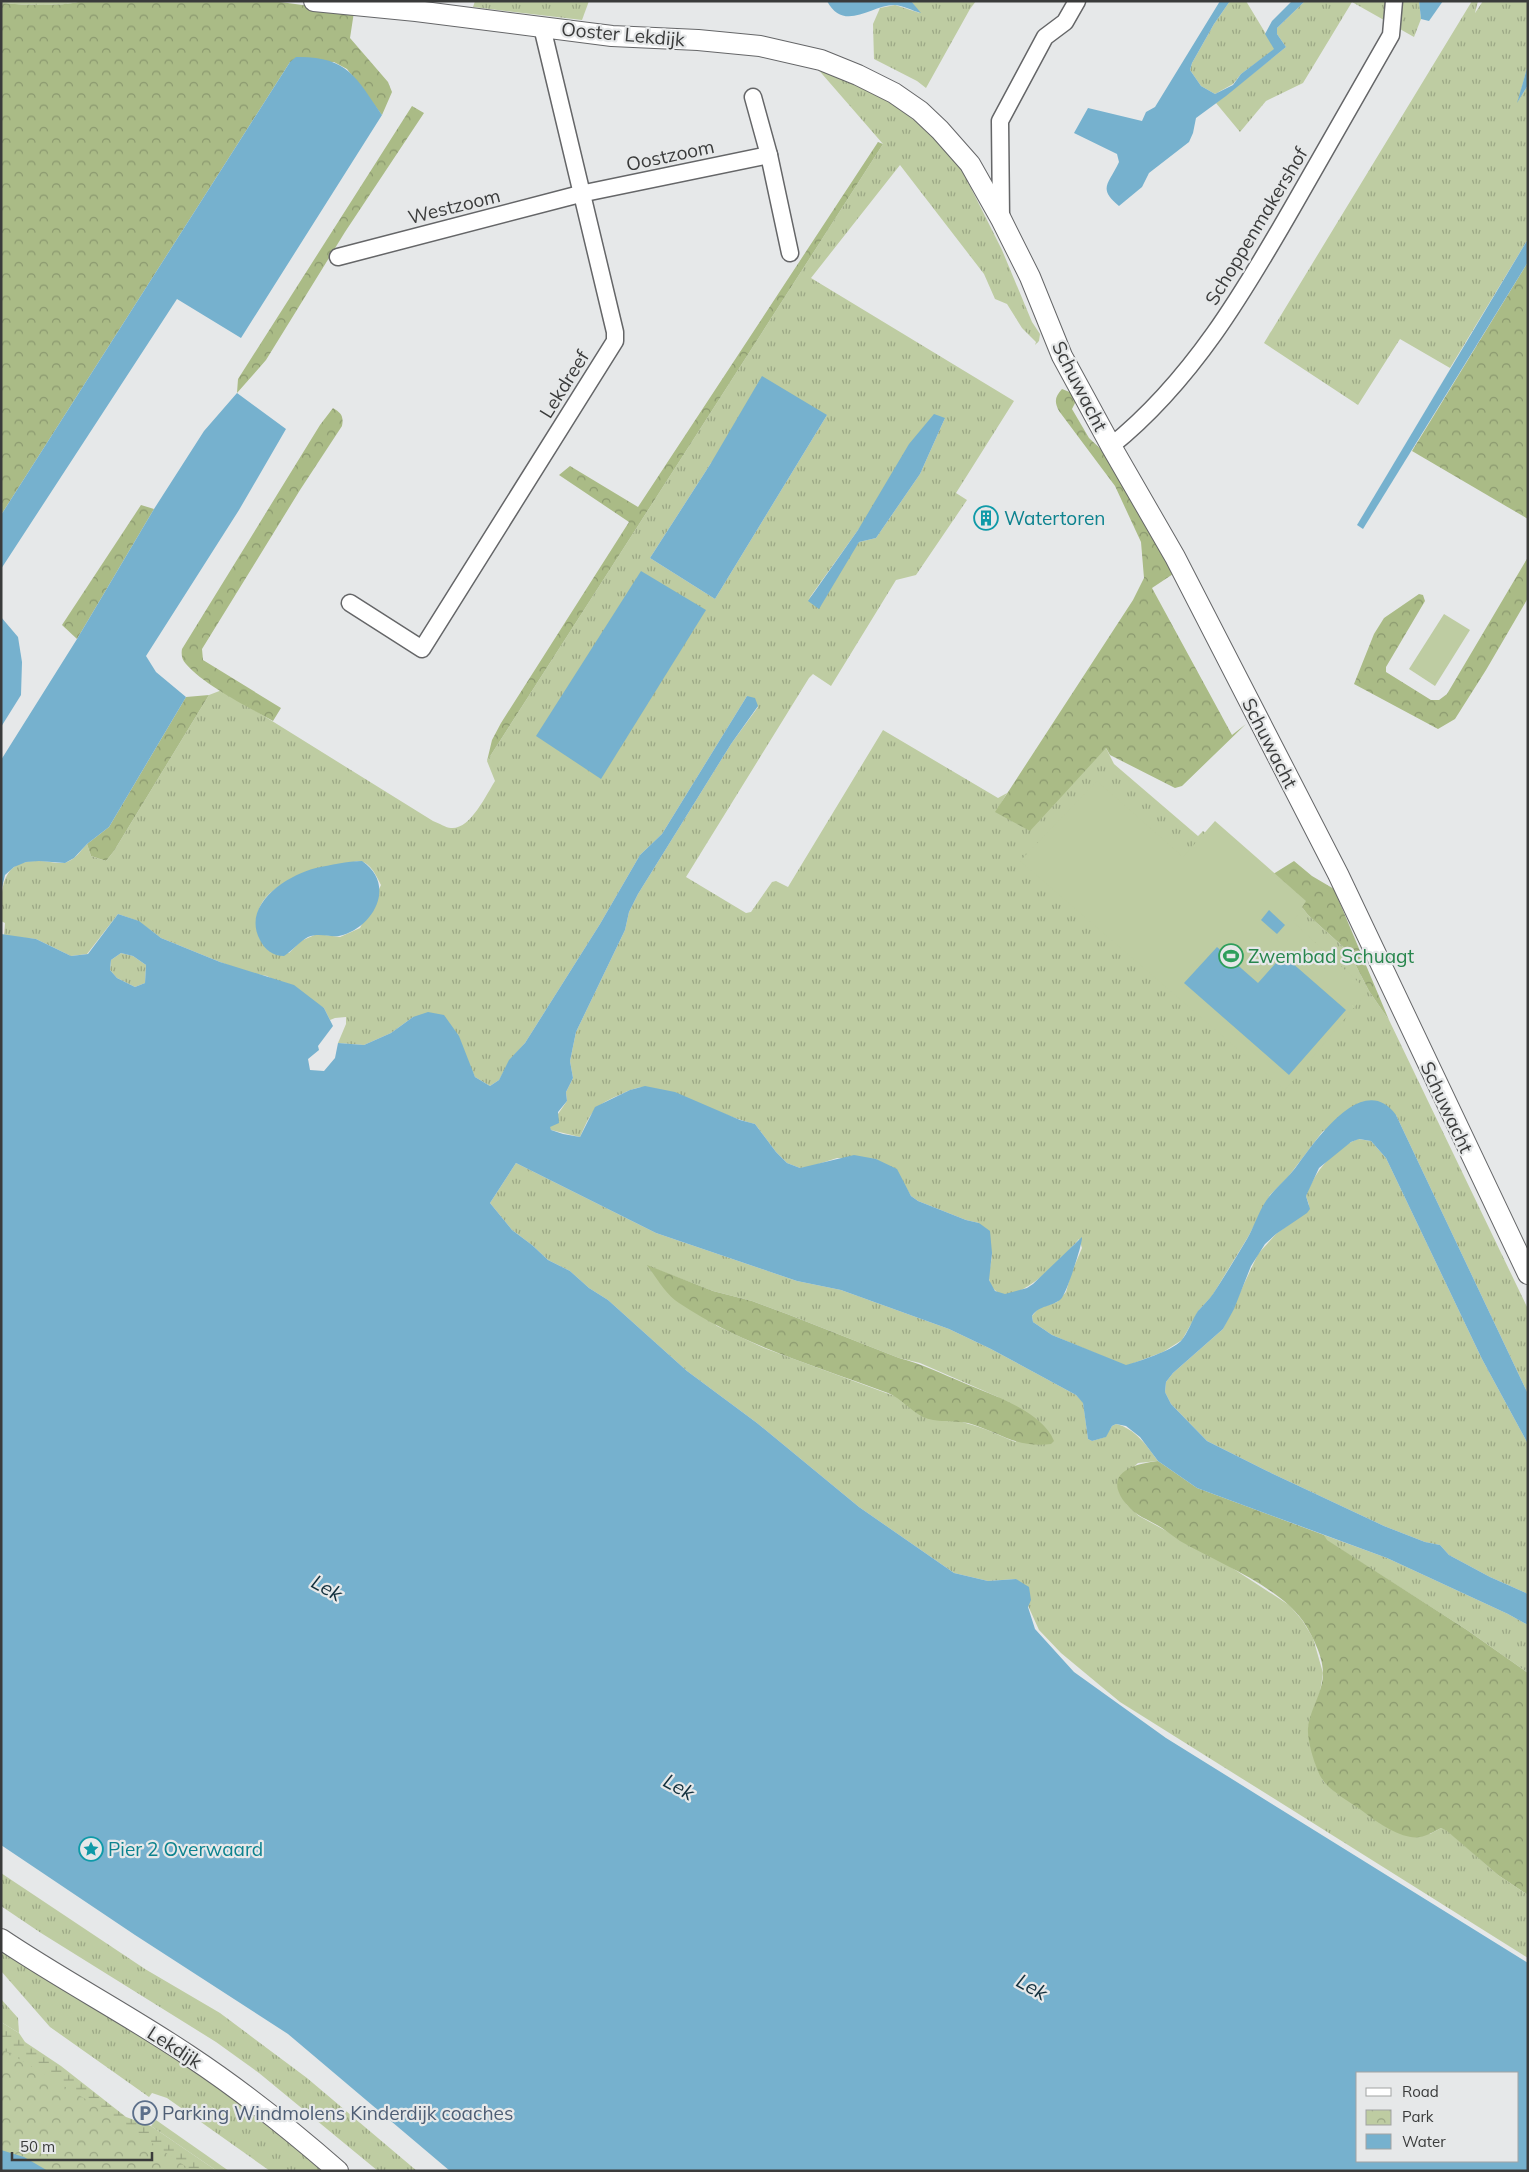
<svg xmlns="http://www.w3.org/2000/svg" width="1529" height="2172" font-family="Mulish,sans-serif">
	<style>
		.grass { fill: url(#grass-tufts); fill-rule: evenodd }
		.forest { fill: url(#forest-crowns) }
		.wetland { fill: url(#wetland-marsh) }
		.park { fill: url(#park-crowns) }
		.pitch { fill: #becca2 }
		.water { fill: #76b1ce; fill-rule: evenodd }
		.lines { fill: none; stroke-linecap: round; stroke-linejoin: round }
		.minor-casing { stroke: #656668; stroke-width: 19 }
		.tertiary-casing { stroke: #656668; stroke-width: 22 }
		.minor { stroke: #fff; stroke-width: 16 }
		.tertiary { stroke: #fff; stroke-width: 20 }
		.labels { text-anchor: middle; stroke-width: 4.5; stroke-linejoin: round; paint-order: stroke }
		.street-label { font-size: 19px; fill: #3a3b3b; stroke: #e6e8e9 }
		.culture-label { font-size: 19px; fill: #0d838f; stroke: #e6e8e9; text-anchor: start }
		.leisure-label { font-size: 19px; fill: #27864d; stroke: #e6e8e9; text-anchor: start }
		.service-label { font-size: 19px; fill: #4e5e75; stroke: #e6e8e9; text-anchor: start }
		.water-label { font-size: 20px; font-style: italic; fill: #122f3c; stroke: #e6e8e9 }
	</style>
	<defs>
		<pattern id="grass-tufts" width="24" height="20" patternUnits="userSpaceOnUse" patternTransform="scale(1.25)"><rect width="24" height="20" fill="#becca2"/><path d="M3 7l-1-3M5 7V3M7 7l1-3M15 17l-1-3M17 17v-4M19 17l1-3" fill="none" stroke="#9ba785"/></pattern>
		<pattern id="forest-crowns" width="20" height="18" patternUnits="userSpaceOnUse" patternTransform="scale(1.25)"><rect width="20" height="18" fill="#aabb86"/><path d="M2 6a3 3 0 1 1 6 0M12 15a3 3 0 1 1 6 0" fill="none" stroke="#8b996f"/></pattern>
		<pattern id="wetland-marsh" width="20" height="14" patternUnits="userSpaceOnUse" patternTransform="scale(1.25)"><rect width="20" height="14" fill="#becca2"/><path d="M1 5h8M5 5V1M11 12h8M15 12V8" fill="none" stroke="#9ba785"/></pattern>
		<pattern id="park-crowns" width="20" height="18" patternUnits="userSpaceOnUse" patternTransform="scale(1.25)"><rect width="20" height="18" fill="#becca2"/><path d="M2 6a3 3 0 1 1 6 0M12 15a3 3 0 1 1 6 0" fill="none" stroke="#9ba785"/></pattern>
	</defs>
	<rect width="100%" height="100%" fill="#e6e8e9"/>
	<!-- grass -->
	<g class="grass">
		<path d="M 1,1 L 83,1 C 56,7 29,5 1,3 Z"/>
		<polygon points="475,1 589,1 582,20 473,7"/>
		<polygon points="911,1 976,1 970,9 926,88 917,81 874,59 873,24 880,8 895,5 920,13"/>
		<polygon points="1230,1 1246,1 1275,49 1241,74 1233,84 1215,94 1201,86 1190,70 1192,63 1214,24"/>
		<polygon points="1305,1 1419,1 1421,19 1414,37 1352,2 1303,83 1266,101 1240,132 1216,103 1286,47 1277,34 1277,28"/>
		<polygon points="1472,1 1478,1 1475,13 1483,1 1528,1 1528,65 1518,101 1528,85 1528,239 1450,368 1400,339 1358,405 1264,343"/>
		<path d="M 816,67 L 879,93 L 937,138 L 958,162 L 1002,250 L 1032,322 L 1040,334 L 1039,341 L 1035,345 L 1036,342 L 1022,328 L 1007,304 L 995,299 L 984,274 L 900,165 L 811,278 L 1014,401 L 956,493 L 967,500 L 916,575 L 896,580 L 831,686 L 813,674 L 809,678 L 686,877 L 746,913 L 751,912 L 772,882 L 776,881 L 788,887 L 883,730 L 998,798 L 1007,793 L 996,812 L 1106,748 L 1114,764 L 1198,836 L 1203,831 L 1292,894 L 1308,915 L 1349,952 L 1369,991 L 1389,1020 L 1528,1309 L 1528,1394 L 1396,1115 L 1323,1131 L 1288,1177 L 1270,1195 L 1248,1237 L 1212,1296 L 1199,1310 L 1182,1340 L 1163,1352 L 1126,1366 L 1052,1335 L 1033,1322 L 1032,1316 L 1039,1308 L 1057,1302 L 1066,1292 L 1071,1274 L 1082,1248 L 1079,1239 C 1066,1254 1009,1318 991,1285 C 985,1274 994,1262 991,1251 C 989,1242 983,1232 979,1223 L 966,1220 L 918,1201 L 911,1196 L 904,1184 L 876,1159 L 837,1158 L 809,1167 L 800,1168 L 787,1163 L 776,1152 L 755,1124 C 718,1115 684,1092 646,1087 C 637,1086 625,1092 617,1096 C 592,1107 591,1113 580,1137 L 551,1130 L 549,1127 L 567,1101 L 566,1092 L 573,1078 L 570,1061 L 576,1032 L 625,930 L 629,912 L 638,894 L 731,744 L 758,707 L 747,696 L 662,834 L 640,855 L 600,924 L 525,1043 L 510,1060 L 499,1080 L 490,1086 L 475,1077 L 466,1059 L 413,1017 L 391,1033 L 364,1045 L 338,1043 L 346,1024 L 346,1017 L 335,1018 L 330,1020 L 324,1008 L 267,976 L 246,972 L 220,962 L 161,938 L 138,921 L 118,914 L 87,954 L 71,956 L 36,939 L 4,936 L 5,923 L 1,921 C 1,889 0,859 40,861 C 48,861 60,865 67,862 C 76,859 81,850 87,844 L 91,856 L 106,861 L 114,851 L 209,695 L 222,690 L 433,821 C 439,823 446,828 451,828 C 470,830 486,795 495,781 L 487,761 L 883,144 ZM 827,415 L 715,599 L 650,558 L 711,463 ZM 945,418 L 920,474 L 876,538 L 859,542 L 808,600 L 858,530 ZM 357,861 C 370,861 376,875 381,885 L 360,928 L 340,937 L 317,934 L 310,937 L 301,941 L 289,953 C 269,953 268,954 260,936 C 251,918 261,896 279,887 C 302,876 332,869 357,861 Z"/>
		<polygon points="121,953 133,956 146,965 145,983 135,987 117,978 110,970 111,960"/>
		<path d="M 1358,1139 L 1371,1141 L 1386,1158 L 1482,1359 L 1528,1444 L 1528,1594 L 1490,1577 L 1449,1555 L 1440,1545 L 1425,1542 L 1384,1526 L 1267,1471 L 1207,1441 L 1171,1404 L 1165,1392 L 1166,1382 L 1173,1373 L 1223,1329 L 1258,1254 L 1276,1234 L 1291,1223 L 1309,1205 L 1306,1196 C 1315,1171 1333,1149 1358,1139 Z"/>
		<path d="M 516,1163 L 656,1233 L 797,1281 L 841,1290 L 949,1329 L 991,1349 L 1076,1395 L 1083,1402 L 1088,1439 L 1092,1441 L 1105,1437 L 1112,1426 L 1116,1424 C 1136,1429 1146,1445 1158,1461 L 1138,1463 L 1118,1480 L 1119,1492 L 1127,1505 L 1139,1516 L 1223,1562 L 1289,1605 L 1302,1620 L 1313,1638 L 1323,1673 L 1320,1692 L 1308,1728 L 1316,1765 L 1323,1781 L 1335,1792 L 1357,1806 L 1430,1834 L 1441,1828 L 1448,1831 L 1498,1875 L 1528,1895 L 1528,1958 L 1120,1702 L 1061,1653 L 1039,1630 L 1016,1579 L 988,1581 L 954,1573 L 859,1507 L 757,1423 L 687,1371 L 608,1300 L 589,1288 L 570,1271 L 548,1260 L 532,1245 L 512,1230 L 490,1203 ZM 648,1266 L 713,1291 L 752,1301 L 787,1314 L 899,1358 L 920,1363 L 998,1397 L 1016,1442 C 1000,1436 985,1428 969,1424 C 944,1416 919,1412 897,1397 L 764,1348 L 717,1326 Z"/>
		<polygon points="1324,1535 1387,1558 1508,1614 1528,1625 1528,1673 1467,1630 1326,1540"/>
		<polygon points="1,1873 145,1969 220,2013 307,2078 417,2171 378,2171 259,2073 216,2042 41,1933 1,1906"/>
		<path d="M 1,1949 C 69,1996 143,2033 211,2080 C 249,2105 290,2140 324,2171 L 270,2171 L 167,2098 L 152,2093 L 149,2097 L 50,2027 L 1,1971 Z"/>
		<polygon points="1,1999 18,2018 19,2033 1,2022"/>
		<polygon points="156,2120 229,2171 217,2171 151,2126"/>
	</g>
	<!-- forest -->
	<g class="forest">
		<path d="M 83,1 L 273,1 L 354,12 L 350,38 L 388,82 L 392,92 L 382,115 L 347,69 L 334,62 L 290,62 L 1,515 L 1,3 C 29,5 56,7 83,1 Z"/>
		<polygon points="412,106 424,113 345,232 266,360 237,393 238,379"/>
		<polygon points="878,142 883,144 487,761 492,740 501,723 629,522 559,475 570,466 638,507"/>
		<polygon points="1528,262 1528,519 1412,451"/>
		<path d="M 1062,389 L 1072,393 L 1076,401 L 1072,409 L 1089,438 L 1106,454 L 1173,574 L 1152,588 L 1232,735 L 1246,724 L 1182,786 L 1175,788 L 1110,755 L 1106,748 L 1030,831 L 995,812 L 1133,600 L 1144,578 L 1141,542 L 1115,486 L 1059,411 C 1054,401 1055,397 1062,389 Z"/>
		<path d="M 333,408 C 341,413 344,416 342,426 L 300,490 L 202,649 L 203,660 L 281,708 L 273,721 C 247,706 205,686 186,664 C 182,660 181,655 182,649 L 320,425 Z"/>
		<polygon points="141,505 154,509 77,639 62,625"/>
		<polygon points="1528,557 1528,598 1486,670 1455,719 1438,729 1354,684 1374,634 1384,618 1419,594 1423,595 1425,601 1386,667 1386,672 1431,700 1439,700 1447,694"/>
		<polygon points="209,695 114,851 106,861 91,856 87,844 109,827 186,697"/>
		<polygon points="1294,861 1312,876 1334,889 1389,1020 1369,991 1349,952 1308,915 1292,894 1270,876"/>
		<path d="M 647,1265 L 713,1291 L 752,1301 L 787,1314 L 899,1358 C 923,1364 942,1374 964,1383 C 992,1395 1042,1411 1054,1441 L 1051,1444 C 1015,1448 999,1432 968,1423 C 954,1420 935,1423 923,1417 C 910,1410 902,1399 888,1393 C 817,1366 743,1346 679,1303 C 666,1295 656,1277 647,1265 Z"/>
		<path d="M 1158,1461 L 1197,1488 L 1324,1535 L 1327,1540 L 1467,1630 L 1528,1673 L 1528,1895 L 1498,1875 L 1447,1831 L 1441,1828 C 1435,1831 1427,1836 1420,1837 C 1404,1840 1381,1825 1369,1816 C 1355,1804 1336,1796 1324,1782 C 1316,1771 1307,1741 1308,1728 C 1310,1709 1323,1693 1323,1673 C 1323,1656 1312,1635 1303,1621 C 1277,1585 1218,1563 1180,1541 C 1174,1537 1168,1532 1162,1528 C 1150,1520 1137,1517 1127,1505 C 1101,1474 1132,1464 1158,1461 Z"/>
	</g>
	<!-- wetland -->
	<polygon class="wetland" points="1,2022 19,2033 25,2042 61,2066 126,2117 151,2126 217,2171 48,2171 1,2150"/>
	<!-- park -->
	<polygon class="park" points="1,2048 115,2117 192,2171 1,2171"/>
	<!-- pitch -->
	<g class="pitch">
		<polygon points="1444,614 1470,630 1435,686 1409,669"/>
		<polygon points="1097,781 1183,857 1215,821 1306,901 1293,922 1368,991 1285,1090 1020,861"/>
	</g>
	<!-- water -->
	<g class="water">
		<path d="M 827,1 L 911,1 L 921,13 C 913,11 902,5 894,5 C 871,5 844,33 827,1 Z"/>
		<path d="M 1220,1 L 1230,1 L 1214,24 L 1192,63 L 1190,70 L 1201,86 L 1215,94 L 1233,85 L 1241,74 L 1274,49 L 1265,34 L 1272,21 L 1292,1 L 1305,1 L 1277,28 L 1277,34 L 1286,47 L 1226,96 L 1196,118 L 1193,133 L 1189,142 L 1149,173 L 1142,187 L 1119,206 C 1097,188 1109,184 1119,162 L 1117,154 L 1074,133 L 1088,108 L 1142,121 L 1146,112 L 1155,107 Z"/>
		<polygon points="1419,1 1443,1 1429,21 1421,19"/>
		<path d="M 296,57 C 347,56 356,77 382,115 L 241,338 L 177,299 L 1,569 L 1,515 L 290,62 Z"/>
		<polygon points="1528,65 1528,85 1517,103"/>
		<polygon points="1528,239 1528,262 1363,529 1357,525"/>
		<polygon points="762,376 827,415 715,599 650,558 711,463"/>
		<polygon points="237,393 286,429 239,510 146,656 156,672 186,697 109,827 87,844 74,858 65,863 39,861 26,862 14,867 5,875 1,892 1,760 77,639 154,509 204,431"/>
		<polygon points="934,414 945,418 920,474 876,538 859,542 819,609 808,601 858,530 909,444"/>
		<polygon points="641,571 706,610 601,779 536,736"/>
		<polygon points="1,617 18,637 22,662 21,695 1,727"/>
		<path d="M 747,696 L 755,698 L 758,706 L 731,744 L 638,894 L 629,912 L 625,930 L 576,1032 L 570,1061 L 573,1078 L 566,1092 L 567,1101 L 558,1112 L 559,1123 L 550,1127 L 551,1130 L 563,1134 L 580,1137 L 595,1107 L 630,1090 L 645,1086 L 675,1092 L 740,1120 L 755,1124 L 776,1152 L 787,1163 L 800,1168 L 854,1155 L 876,1159 L 897,1169 L 911,1196 L 918,1201 L 966,1220 L 979,1223 L 990,1231 L 992,1253 L 989,1280 L 995,1291 L 1005,1294 L 1027,1288 L 1033,1284 L 1082,1237 C 1083,1243 1066,1295 1061,1299 C 1052,1307 1039,1305 1032,1316 L 1033,1322 L 1052,1335 L 1126,1365 C 1140,1361 1171,1351 1181,1341 C 1188,1333 1192,1320 1198,1311 C 1203,1305 1209,1300 1213,1294 C 1225,1276 1236,1257 1247,1239 C 1254,1227 1258,1213 1266,1201 C 1274,1189 1287,1179 1296,1167 C 1314,1143 1363,1069 1396,1115 L 1528,1394 L 1528,1444 L 1482,1359 L 1386,1158 L 1371,1141 L 1359,1139 L 1351,1142 L 1319,1168 L 1306,1196 L 1310,1209 L 1307,1213 L 1276,1234 L 1265,1244 L 1251,1266 L 1234,1309 L 1223,1329 L 1173,1373 L 1166,1382 L 1165,1392 L 1171,1404 L 1207,1441 L 1267,1471 L 1384,1526 L 1425,1542 L 1440,1545 L 1449,1555 L 1490,1577 L 1528,1594 L 1528,1625 L 1508,1614 L 1387,1558 L 1197,1488 L 1158,1461 L 1140,1437 L 1126,1426 L 1116,1424 L 1112,1426 L 1106,1437 L 1092,1441 L 1088,1439 L 1083,1403 L 1076,1395 L 991,1349 L 949,1329 L 841,1290 L 797,1281 L 656,1233 L 516,1163 L 490,1203 L 512,1230 L 532,1245 L 548,1260 L 570,1271 L 589,1288 L 608,1300 L 687,1371 L 757,1423 L 859,1507 L 954,1573 L 988,1581 L 1016,1579 L 1029,1587 L 1031,1600 L 1028,1607 L 1035,1629 L 1074,1672 L 1166,1738 L 1528,1963 L 1528,2171 L 450,2171 L 288,2034 L 135,1935 L 1,1845 L 1,934 L 36,939 L 71,956 L 88,954 L 118,914 L 139,921 L 161,938 L 220,962 L 294,985 L 324,1008 L 333,1026 L 318,1046 L 319,1050 L 308,1059 L 310,1070 L 324,1071 L 335,1058 L 338,1043 L 364,1045 L 391,1033 L 413,1017 L 428,1012 L 444,1015 L 459,1036 L 475,1077 L 490,1086 L 499,1080 L 509,1060 L 525,1043 L 600,924 L 640,855 L 662,834 ZM 121,953 L 133,956 L 146,965 L 145,983 L 135,987 L 117,978 L 110,970 L 111,960 ZM 1358,2073 L 1518,2073 L 1518,2161 L 1358,2161 Z"/>
		<path d="M 362,861 C 396,884 375,925 343,935 C 332,939 321,932 308,937 C 299,942 293,950 284,956 C 273,956 265,950 260,940 C 241,905 287,875 316,868 C 331,865 347,861 362,861 Z"/>
		<polygon points="1269,910 1285,925 1277,934 1261,920"/>
		<polygon points="1217,947 1258,983 1283,955 1346,1010 1289,1075 1184,983"/>
		<polygon points="1,2150 24,2157 48,2171 1,2171"/>
	</g>
	<g class="lines">
		<!-- minor casing -->
		<g class="minor-casing">
			<g id="minor">
				<polyline points="753,97 769,155"/>
				<polyline points="1001,219 1000,121 1045,37 1065,22 1077,1"/>
				<polyline points="338,257 580,194 769,155 790,253"/>
				<path d="M 1111,446 C 1192,381 1244,292 1295,203 C 1327,147 1359,91 1391,35 L 1394,1"/>
				<polyline points="350,603 422,649 615,341 615,332 542,27"/>
			</g>
		</g>
		<!-- tertiary casing -->
		<g class="tertiary-casing">
			<g id="tertiary">
				<polyline points="314,1 416,11 612,36 698,40 760,46 821,60 858,75 894,93 920,111 940,130 970,164 1001,219 1030,277 1062,356 1111,446 1175,557 1338,874 1528,1274"/>
				<path d="M 1,1939 C 62,1980 127,2014 188,2055 C 241,2090 290,2129 338,2171"/>
			</g>
		</g>
		<!-- minor -->
		<use href="#minor" class="minor"/>
		<!-- tertiary -->
		<use href="#tertiary" class="tertiary"/>
	</g>
	<!-- icons -->
	<defs>
		<g id="building-ring" transform="scale(1.25)"><circle r="9.5" fill="#e6e8e9" stroke="#0f9aa8" stroke-width="1.5"/><path d="M-4-6H4V6H1V3H-1V6H-4ZM-2.5-4.3h1.7v1.8h-1.7ZM.8-4.3h1.7v1.8H.8ZM-2.5-1h1.7V.8h-1.7ZM.8-1h1.7V.8H.8Z" fill="#0f9aa8"/></g>
		<g id="stadium-ring" transform="scale(1.25)"><circle r="9.5" fill="#e6e8e9" stroke="#2e9e5b" stroke-width="1.5"/><path d="M0-5a6.5 5 0 1 0 0 10a6.5 5 0 1 0 0-10ZM-3.5-1.8h7v3.6h-7Z" fill="#2e9e5b"/></g>
		<g id="sight-ring" transform="scale(1.25)"><circle r="9.5" fill="#e6e8e9" stroke="#0f9aa8" stroke-width="1.5"/><path d="M0-6L1.8-2.2L6-1.7L2.9 1.2L3.7 5.4L0 3.3L-3.7 5.4L-2.9 1.2L-6-1.7L-1.8-2.2Z" fill="#0f9aa8"/></g>
		<g id="parking-ring" transform="scale(1.25)"><circle r="9.5" fill="#e6e8e9" stroke="#5c6f8a" stroke-width="1.5"/><path d="M-3.5-5.5H1a3.5 3.5 0 0 1 0 7H-1V5.5H-3.5ZM-1-3.4V-.6H.8a1.4 1.4 0 0 0 0-2.8Z" fill="#5c6f8a"/></g>
	</defs>
	<g fill-rule="evenodd">
		<use href="#building-ring" x="986" y="518"/>
		<use href="#stadium-ring" x="1231" y="956"/>
		<use href="#sight-ring" x="91" y="1849"/>
		<use href="#parking-ring" x="145" y="2113"/>
	</g>
	<g class="labels">
		<!-- street labels -->
		<g class="street-label">
			<text transform="translate(623 34) rotate(5)" y="7">Ooster Lekdijk</text>
			<text transform="translate(670 155) rotate(-12)" y="7">Oostzoom</text>
			<text transform="translate(454 206) rotate(-14)" y="7">Westzoom</text>
			<text transform="translate(1256 226) rotate(-59)" y="7">Schoppenmakershof</text>
			<text transform="translate(564 384) rotate(-58)" y="7">Lekdreef</text>
			<text transform="translate(1080 386) rotate(63)" y="7">Schuwacht</text>
			<text transform="translate(1270 743) rotate(63)" y="7">Schuwacht</text>
			<text transform="translate(1447 1107) rotate(65)" y="7">Schuwacht</text>
			<text transform="translate(175 2047) rotate(33)" y="7">Lekdijk</text>
		</g>
		<!-- culture labels -->
		<g class="culture-label">
			<text x="1004" y="525">Watertoren</text>
			<text x="108" y="1856">Pier 2 Overwaard</text>
		</g>
		<!-- leisure labels -->
		<g class="leisure-label">
			<text x="1248" y="963">Zwembad Schuagt</text>
		</g>
		<!-- service labels -->
		<g class="service-label">
			<text x="162" y="2120">Parking Windmolens Kinderdijk coaches</text>
		</g>
		<!-- water labels -->
		<g class="water-label">
			<text transform="translate(327 1588) rotate(29)" y="7">Lek</text>
			<text transform="translate(679 1787) rotate(29)" y="7">Lek</text>
			<text transform="translate(1032 1987) rotate(29)" y="7">Lek</text>
		</g>
	</g>
	<!-- border -->
	<rect width="1529" height="2172" fill="none" stroke="#3a3b3b" stroke-width="5"/>
	<!-- legend -->
	<rect x="1356" y="2072" width="162" height="90" fill="#e6e8e9" stroke="#a1a3a3"/>
	<rect x="1366" y="2088" width="25" height="8" fill="#ffffff" stroke="#a1a3a3"/>
	<text x="1402" y="2097" font-size="15" fill="#3a3b3b">Road</text>
	<rect x="1366" y="2110" width="25" height="15" fill="url(#park-crowns)" stroke="#a1a3a3"/>
	<text x="1402" y="2122" font-size="15" fill="#3a3b3b">Park</text>
	<rect x="1366" y="2134" width="25" height="15" fill="#76b1ce" stroke="#a1a3a3"/>
	<text x="1402" y="2147" font-size="15" fill="#3a3b3b">Water</text>
	<!-- scale -->
	<path d="M12 2152v8h140v-8" fill="none" stroke="#3a3b3b" stroke-width="2.5"/>
	<text x="20" y="2152" font-size="15" fill="#3a3b3b" stroke="#e6e8e9" stroke-width="4" paint-order="stroke">50 m</text>
</svg>
